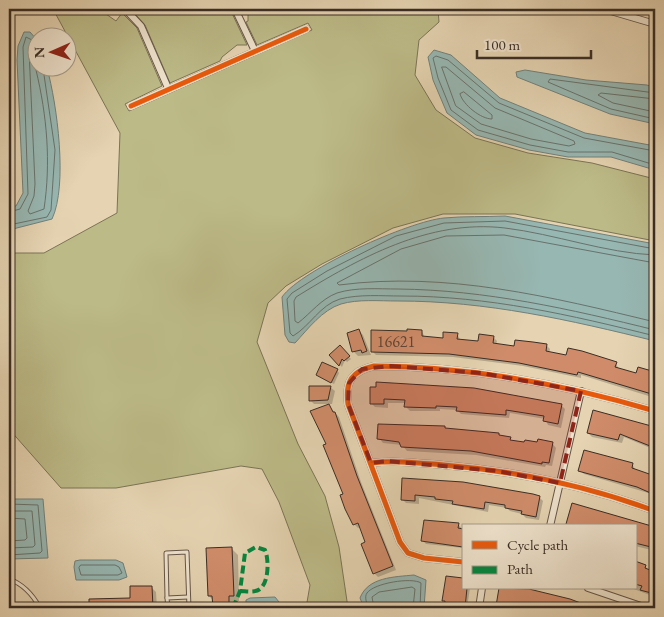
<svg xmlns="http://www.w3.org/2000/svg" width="664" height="617" font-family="'EB Garamond',serif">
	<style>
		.green { fill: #bcba87; stroke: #7b7456 }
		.water { fill: #97b7b2; stroke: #72807a }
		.shadow { fill: #0003 }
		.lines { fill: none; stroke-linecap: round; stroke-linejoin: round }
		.shore { stroke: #68726c; stroke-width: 1 }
		.building { fill: #d08c6a; stroke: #3a2d25 }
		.lane-casing { stroke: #655648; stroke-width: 5 }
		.street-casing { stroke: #655648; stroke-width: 8 }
		.lane { stroke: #eee2cc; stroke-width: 3 }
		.street { stroke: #eee2cc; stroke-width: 6 }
		.quiet { stroke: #00873e; stroke-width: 4; stroke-dasharray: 8 4; stroke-linecap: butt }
		.cycleway-casing { stroke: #eee2cc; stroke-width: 8 }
		.cycleway { stroke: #e8590c; stroke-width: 5 }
		.marked { fill: #8f2418; fill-opacity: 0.2; stroke: #8f2418; stroke-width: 4; stroke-dasharray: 10 6; stroke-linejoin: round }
		.labels { text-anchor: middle; stroke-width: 4; stroke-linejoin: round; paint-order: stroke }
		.number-label { font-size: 16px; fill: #604536 }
	</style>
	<rect width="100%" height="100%" fill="#e5d3b1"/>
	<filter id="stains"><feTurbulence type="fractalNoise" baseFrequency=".004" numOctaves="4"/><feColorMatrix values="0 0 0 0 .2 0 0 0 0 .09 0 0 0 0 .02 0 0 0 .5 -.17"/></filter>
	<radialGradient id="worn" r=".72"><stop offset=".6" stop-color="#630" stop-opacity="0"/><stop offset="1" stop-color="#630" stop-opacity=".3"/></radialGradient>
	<!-- green -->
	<g class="green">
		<polygon points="53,9 103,9 106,14 116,21 122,13 137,28 162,86 125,104 129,111 312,30 308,23 257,45 246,22 248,21 248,9 438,9 439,22 419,40 415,75 436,110 475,138 528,153 592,163 655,179 655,241 515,214 443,214 393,228 322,264 286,286 268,303 257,342 298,444 325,496 339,547 348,608 306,608 310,585 279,502 262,469 241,466 116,488 61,488 9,429 9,253 44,253 117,213 120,133"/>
		<polygon points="144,9 230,9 247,45 237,45 222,57 220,61 170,83 145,25 134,13"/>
	</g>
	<!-- water -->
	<g class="water">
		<path d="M 24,32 L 30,32 L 37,40 L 38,68 L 47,68 C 57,104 68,185 52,219 L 9,230 L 9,207 L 16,206 L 23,193 L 17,60 L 18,46 Z"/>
		<polygon points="434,50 451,55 500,98 585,133 655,146 655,170 611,157 568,157 529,150 476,135 447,113 433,80 428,57"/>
		<polygon points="525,70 586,80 647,85 655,88 655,124 610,114 517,77 516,72"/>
		<path d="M 505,216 L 655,244 L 655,341 C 570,320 486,301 398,301 C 379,301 358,299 341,304 C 322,310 308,329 295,343 L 289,342 L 285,335 L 282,297 C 302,269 410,221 444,218 C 464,216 485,217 505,216 Z"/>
		<polygon points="9,499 43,499 48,558 9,559"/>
		<polygon points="80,560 116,560 123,563 127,577 119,580 76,580 74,567 75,561"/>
		<path d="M 414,575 L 426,580 L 424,608 L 364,608 L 360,598 C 368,577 394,577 414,575 Z"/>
		<polygon points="275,597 279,602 279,608 246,608 246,600 250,598"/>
	</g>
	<!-- shadow -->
	<g class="shadow">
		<polygon points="359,331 363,335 371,355 358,356 354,352 348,334"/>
		<polygon points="422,331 425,338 444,339 457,334 461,341 479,342 493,337 497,341 496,345 515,347 546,345 550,349 549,353 616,363 619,370 637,374 638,368 655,374 655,398 581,375 581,378 523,366 453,357 376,355 372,351"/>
		<polygon points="340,347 351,359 347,362 345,360 342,367 331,355"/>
		<polygon points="337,370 339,373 334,384 317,375"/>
		<polygon points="330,387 335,391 332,404 314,404 310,400"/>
		<polygon points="372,388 561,405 565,409 561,428 548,425 545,419 510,413 509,418 461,414 457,410 440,409 440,411 410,411 406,407 406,403 388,403 388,408 375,407 372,404"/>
		<polygon points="329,406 339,417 361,482 396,570 378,577 374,573 361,527 358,528 354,524 328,445"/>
		<polygon points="594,412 655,430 655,450 624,437 622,443 592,437 588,433"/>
		<polygon points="445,427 447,429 498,434 513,442 552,443 556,448 552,466 546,465 545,467 476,455 407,451 402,445 383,443 379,438"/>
		<polygon points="632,464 636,471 652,476 655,474 655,495 584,474 579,470"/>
		<polygon points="403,480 539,497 543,501 539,520 526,518 522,514 510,511 507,508 489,505 488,512 419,498 419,504 406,503 402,499"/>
		<polygon points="572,504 623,518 655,529 655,551 635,546 635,526 569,526 567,523"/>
		<polygon points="458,524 463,530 463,548 426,544 423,541"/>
		<polygon points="232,549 238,555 239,601 234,601 234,608 215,608 214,601 209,596"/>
		<polygon points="635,563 645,566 649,571 655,574 655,597 631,588 635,588"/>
		<polygon points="151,587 156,592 157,608 90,608 90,600 132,599"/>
		<polygon points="463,588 470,588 467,608 445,608 446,603 443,600"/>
		<polygon points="501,588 515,588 554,597 557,599 555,608 499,608 497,606"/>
		<polygon points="566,600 593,608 564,608"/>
	</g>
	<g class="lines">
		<!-- shore -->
		<g class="shore">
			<path d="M 38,49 L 31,48 L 29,50 L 35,184 L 34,196 L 28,211 L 30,214 L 44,209 C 51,162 47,116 36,70 L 38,63"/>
			<polygon points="442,67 446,67 495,108 574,141 575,144 569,146 531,139 481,124 456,106"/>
			<path d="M 464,92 L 492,115 L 492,119 C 481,119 463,105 460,94 Z"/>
			<polyline points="655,93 550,79 548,82 611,109 655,119"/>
			<polyline points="655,99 601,93 598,95 613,103 655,112"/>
			<polyline points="655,151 584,138 499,103 448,60 436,56 433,58 438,78 451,110 478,130 530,145 568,152 612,152 655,165"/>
			<polyline points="9,212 20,209 28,194 23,47 26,37 38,43"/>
			<polyline points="9,225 47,217 51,210 55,150 43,68"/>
			<path d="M 655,249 L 505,221 L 444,223 L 396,236 L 327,271 L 292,293 L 287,299 L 290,333 L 293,336 C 310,326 320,305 340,299 C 360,294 381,296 401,296 C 488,296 571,315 655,336"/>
			<path d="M 655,255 C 605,253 555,234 505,228 C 429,219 359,258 296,297 L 294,301 L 295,321 L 298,323 C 311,313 321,299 337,293 C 356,287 378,289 398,289 C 486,290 570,309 655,330"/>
			<path d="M 655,263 L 504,235 L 446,236 L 401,249 L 337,283 L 339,285 C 446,271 552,297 655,322"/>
			<polyline points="9,504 38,505 42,551 40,553 9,555"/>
			<polyline points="9,511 32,511 35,545 33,547 9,548"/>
			<polyline points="9,518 25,519 27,538 25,540 9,541"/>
			<polygon points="81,565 115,565 119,567 122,573 118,575 81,575 79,568"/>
			<path d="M 368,608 C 367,603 364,597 367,593 C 374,583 412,577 421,583 L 420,608"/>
			<polyline points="374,608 372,597 379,592 412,587 415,589 413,608"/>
		</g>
	</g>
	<!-- building -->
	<g class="building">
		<polygon points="359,329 367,351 362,353 361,350 352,352 347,333"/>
		<polygon points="407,329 422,330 422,336 443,338 443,332 458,333 457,339 478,341 479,334 494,336 493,343 514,346 515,340 533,342 547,344 546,351 566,355 568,348 582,351 617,362 615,367 636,373 638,367 652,371 655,373 655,395 578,372 577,375 519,363 449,354 371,352 371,330 407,331"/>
		<polygon points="340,345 350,356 344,361 342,359 339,366 329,355"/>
		<polygon points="322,362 338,369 331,383 316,375"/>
		<polygon points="376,382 474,388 562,404 558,424 543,421 544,416 506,410 506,415 456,411 457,407 436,406 436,408 404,407 405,400 384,399 384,404 370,404 370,387 376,387"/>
		<polygon points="309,386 331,386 328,400 309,401"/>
		<polygon points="329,404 333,412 335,412 357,476 393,566 373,574 361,544 365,542 358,523 353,525 345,509 340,495 343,494 323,445 326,444 310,411"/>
		<polygon points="593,410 655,427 655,448 620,434 618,440 587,433"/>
		<polygon points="378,424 445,426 445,428 499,433 499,435 511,437 510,440 524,442 525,440 537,442 538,439 553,442 549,463 542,462 542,464 471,451 401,447 399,442 377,439"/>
		<polygon points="584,450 633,463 632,468 655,476 655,495 637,487 578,471"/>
		<polygon points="402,478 463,482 533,494 540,496 536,517 521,514 522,511 505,508 505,505 485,502 484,509 452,504 453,501 435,499 435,497 415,495 415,501 401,500"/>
		<polygon points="572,503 655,527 655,548 635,543 635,526 573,526 566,524"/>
		<polygon points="424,520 459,523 458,528 463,529 463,547 421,541"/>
		<polygon points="232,547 234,596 229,596 229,607 213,607 212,596 208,596 206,548"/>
		<polygon points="635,561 646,565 645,568 655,572 655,594 640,590 642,586 635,584"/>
		<polygon points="446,576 463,578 463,588 467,588 465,608 444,608 445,601 442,601"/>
		<polygon points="130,586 152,586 153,608 89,608 89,599 130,598"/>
		<polygon points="499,588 529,589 570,599 594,608 496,606"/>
	</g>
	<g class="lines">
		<!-- lane casing -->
		<g class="lane-casing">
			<g id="lane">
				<path d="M 9,579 C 23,584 33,595 40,608"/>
				<polyline points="167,598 166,553 187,552 189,608"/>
				<polyline points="168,608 167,598 188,597"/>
			</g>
		</g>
		<!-- street casing -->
		<g class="street-casing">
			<g id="street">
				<polyline points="125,9 141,26 168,88"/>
				<polyline points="235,9 255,51"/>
				<polyline points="604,9 655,24"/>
				<polyline points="131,106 306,29"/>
				<path d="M 371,463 C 395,460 419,463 443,465 C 516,471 587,486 655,511"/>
				<polyline points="550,526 581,391"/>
				<path d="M 463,562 L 424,558 L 408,553 L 400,542 L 348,404 C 345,381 352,371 374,366 C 470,366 563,384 655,411"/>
				<polyline points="588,588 647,608"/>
				<polyline points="479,608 482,588"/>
			</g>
		</g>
		<!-- lane -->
		<use href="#lane" class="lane"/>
		<!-- street -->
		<use href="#street" class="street"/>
		<!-- quiet -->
		<path class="quiet" d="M 233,608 L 240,591 L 245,553 L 256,547 L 265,550 C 269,559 269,582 260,589 C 255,593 246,591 240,591"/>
		<!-- cycleway casing -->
		<g class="cycleway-casing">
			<g id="cycleway">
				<polyline points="131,106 306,29"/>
				<path d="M 371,463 C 395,460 419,463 443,465 C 516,471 587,486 655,511"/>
				<path d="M 463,562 L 424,558 L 408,553 L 400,542 L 348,404 C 345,381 352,371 374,366 C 470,366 563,384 655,411"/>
			</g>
		</g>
		<!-- cycleway -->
		<use href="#cycleway" class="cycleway"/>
	</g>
	<!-- marked area -->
	<path class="marked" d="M 391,366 L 481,373 L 581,391 L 560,483 L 497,471 L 387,461 L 371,463 L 348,404 L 349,383 L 362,369 Z"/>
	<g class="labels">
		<!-- number labels -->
		<g class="number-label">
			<text x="396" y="347">16621</text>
		</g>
	</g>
	<!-- margin -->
	<rect width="664" height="617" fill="none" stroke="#e5d3b1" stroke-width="30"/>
	<rect x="10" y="10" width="644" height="597" fill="none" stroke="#3a2d25" stroke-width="2.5"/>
	<rect x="15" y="15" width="634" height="587" fill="none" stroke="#3a2d25"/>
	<!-- legend -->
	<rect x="462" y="524" width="175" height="65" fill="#eee2cc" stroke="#a69a89"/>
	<rect x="472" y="541" width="25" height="8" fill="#e8590c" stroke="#a69a89"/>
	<text x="507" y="550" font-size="15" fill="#3a2d25">Cycle path</text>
	<rect x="472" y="566" width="25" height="8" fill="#00873e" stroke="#a69a89"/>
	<text x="507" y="574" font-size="15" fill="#3a2d25">Path</text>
	<!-- north arrow -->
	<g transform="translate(52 52) rotate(268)"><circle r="24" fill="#eee2cc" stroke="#a69a89"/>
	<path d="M0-4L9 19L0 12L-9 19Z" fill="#8f2418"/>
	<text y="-8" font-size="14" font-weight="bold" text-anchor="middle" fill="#3a2d25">N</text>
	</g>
	<!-- scale -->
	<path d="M477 50v8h114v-8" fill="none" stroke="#3a2d25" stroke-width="2.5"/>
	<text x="484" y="50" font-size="15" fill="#3a2d25" stroke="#eee2cc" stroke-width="4" paint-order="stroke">100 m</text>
	<rect width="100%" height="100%" filter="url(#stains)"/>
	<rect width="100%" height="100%" fill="url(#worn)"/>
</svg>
